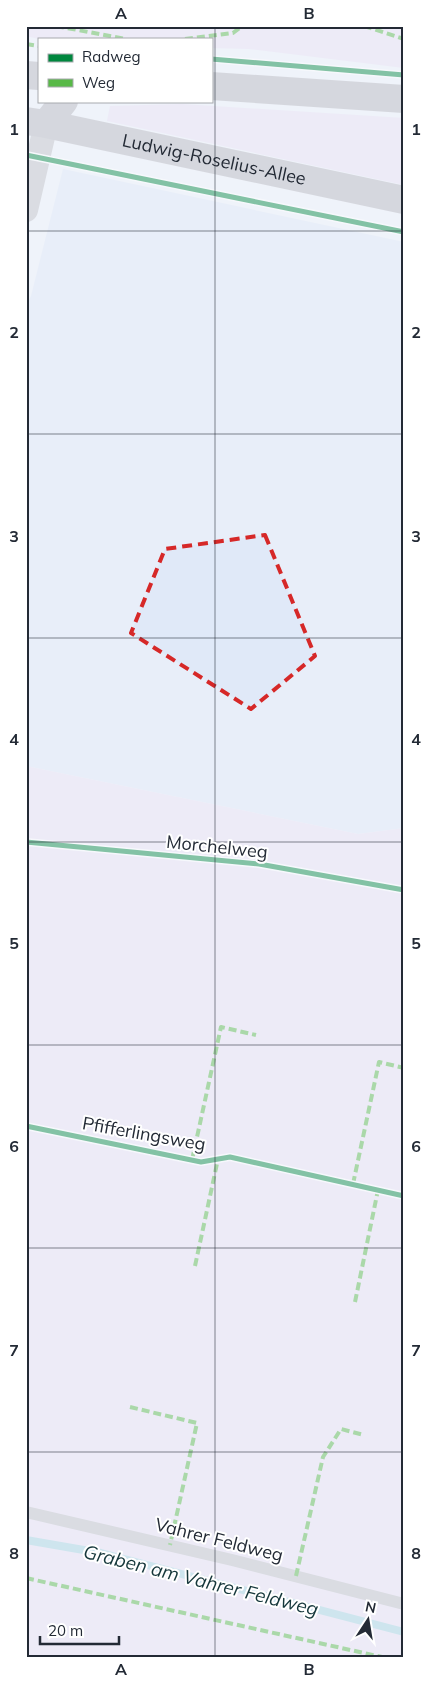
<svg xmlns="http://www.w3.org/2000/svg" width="430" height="1683" font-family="Mulish,sans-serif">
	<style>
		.built { fill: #e0e9f8 }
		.green { fill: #ebe2f4 }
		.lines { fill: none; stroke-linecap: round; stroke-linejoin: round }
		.stream { stroke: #a6d6e0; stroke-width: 8 }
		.service { stroke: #c0c1c5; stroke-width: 12 }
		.minor { stroke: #c0c1c5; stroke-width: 24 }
		.secondary { stroke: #b7b7bd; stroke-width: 28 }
		.quiet { stroke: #58b947; stroke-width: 4; stroke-dasharray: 8 4; stroke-linecap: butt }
		.cycleway-casing { stroke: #fff; stroke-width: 8 }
		.cycleway { stroke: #00873e; stroke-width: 5 }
		.marked { fill: none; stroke: #d62828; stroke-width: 4; stroke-dasharray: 10 6; stroke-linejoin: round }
		.grid { fill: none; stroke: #232a35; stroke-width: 1; stroke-opacity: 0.55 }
		.labels { text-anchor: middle; stroke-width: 4; stroke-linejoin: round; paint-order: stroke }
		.street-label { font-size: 18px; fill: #232a35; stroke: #fff }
		.water-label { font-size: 19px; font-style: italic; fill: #15373b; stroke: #fff }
		.neatline { fill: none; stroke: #232a35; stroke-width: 2 }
		.grid-label { font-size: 16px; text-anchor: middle; font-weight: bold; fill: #232a35 }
	</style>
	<rect width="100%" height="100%" fill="#eff3fa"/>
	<!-- built -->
	<polygon class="built" points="63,169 404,242 404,828 358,834 26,766 26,306 31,296"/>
	<!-- green -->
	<g class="green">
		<polygon points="26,26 404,26 404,68 249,49 211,48 211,39 39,39 26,36"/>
		<polygon points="182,104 404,118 404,185 107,121 110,106"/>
		<polygon points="26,766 358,834 404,828 404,1657 26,1657"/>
	</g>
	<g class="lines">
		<!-- stream -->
		<polyline class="stream" points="26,1540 101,1553 404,1632"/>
		<!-- service -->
		<polyline class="service" points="26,1512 232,1560 404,1604"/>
		<!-- minor -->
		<polyline class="minor" points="26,210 46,124"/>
		<!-- secondary -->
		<g class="secondary">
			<polyline points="26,75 39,76"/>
			<polyline points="211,86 404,99"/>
			<path id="s1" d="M 26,121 L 46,124 L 404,200"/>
			<polyline points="46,124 64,101"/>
		</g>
		<!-- quiet -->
		<g class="quiet">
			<polyline points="56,26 126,39"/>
			<polyline points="364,26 404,39"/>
			<polyline points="185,39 233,33 242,26"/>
			<polyline points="26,44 39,46"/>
			<polyline points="192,1160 221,1027 256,1035"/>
			<polyline points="353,1184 379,1062 404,1068"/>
			<polyline points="195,1266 218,1159"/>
			<polyline points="355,1302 378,1190"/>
			<polyline points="130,1407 197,1423 170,1545"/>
			<polyline points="296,1576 323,1457 341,1429 364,1435"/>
			<polyline points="26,1578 382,1657"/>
		</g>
		<!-- cycleway casing -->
		<g class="cycleway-casing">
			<g id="cycleway">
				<polyline points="211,59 404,75"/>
				<polyline points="26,155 404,232"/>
				<polyline points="26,842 259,864 404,890"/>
				<polyline points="26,1126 201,1162 230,1157 404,1196"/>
			</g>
		</g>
		<!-- cycleway -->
		<use href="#cycleway" class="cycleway"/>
	</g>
	<!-- marked area -->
	<path d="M0 0H430V1683H0ZM 265,535 L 315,656 L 251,709 L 131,633 L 165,549 Z" fill="#eff3fa" fill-opacity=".55" fill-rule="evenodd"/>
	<path class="marked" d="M 265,535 L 315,656 L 251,709 L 131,633 L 165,549 Z"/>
	<!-- grid -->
	<path class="grid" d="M 215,26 L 215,1657M 26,231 L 404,231M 26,434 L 404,434M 26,638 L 404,638M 26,842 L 404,842M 26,1045 L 404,1045M 26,1248 L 404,1248M 26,1452 L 404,1452"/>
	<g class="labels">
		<!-- street labels -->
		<g class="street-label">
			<text dy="6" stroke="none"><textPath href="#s1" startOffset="192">Ludwig-Roselius-Allee</textPath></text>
			<text transform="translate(217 847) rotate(6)" y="6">Morchelweg</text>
			<text transform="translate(144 1134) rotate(10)" y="6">Pfifferlingsweg</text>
			<text transform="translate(219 1540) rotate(14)" y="6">Vahrer Feldweg</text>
		</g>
		<!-- water labels -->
		<g class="water-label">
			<text transform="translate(201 1580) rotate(14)" y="7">Graben am Vahrer Feldweg</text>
		</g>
	</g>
	<!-- border -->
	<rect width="430" height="1683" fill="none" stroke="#ffffff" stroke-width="55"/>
	<!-- legend -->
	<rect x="38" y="38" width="175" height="65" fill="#ffffff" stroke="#a7aaae"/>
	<rect x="48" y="54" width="25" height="8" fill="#00873e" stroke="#a7aaae"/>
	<text x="82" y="62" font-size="15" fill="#232a35">Radweg</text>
	<rect x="48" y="79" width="25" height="8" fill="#58b947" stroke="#a7aaae"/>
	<text x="82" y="88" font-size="15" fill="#232a35">Weg</text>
	<!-- north arrow -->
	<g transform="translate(368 1620) rotate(12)" stroke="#ffffff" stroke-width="4" paint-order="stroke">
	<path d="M0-4L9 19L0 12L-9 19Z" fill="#232a35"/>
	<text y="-8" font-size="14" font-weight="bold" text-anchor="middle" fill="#232a35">N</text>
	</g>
	<!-- scale -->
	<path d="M40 1636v8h79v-8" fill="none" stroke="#232a35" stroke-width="2.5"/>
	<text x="48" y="1636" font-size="15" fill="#232a35" stroke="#ffffff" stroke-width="4" paint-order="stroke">20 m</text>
	<rect x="28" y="28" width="374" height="1628" class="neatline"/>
	<g class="grid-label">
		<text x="121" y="19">A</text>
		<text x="309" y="19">B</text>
		<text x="14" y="135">1</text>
		<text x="416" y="135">1</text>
		<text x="14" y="338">2</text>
		<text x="416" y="338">2</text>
		<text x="14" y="542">3</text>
		<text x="416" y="542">3</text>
		<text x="14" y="745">4</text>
		<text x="416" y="745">4</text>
		<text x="14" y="949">5</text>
		<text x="416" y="949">5</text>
		<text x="14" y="1152">6</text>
		<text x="416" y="1152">6</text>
		<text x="14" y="1356">7</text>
		<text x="416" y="1356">7</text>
		<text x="14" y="1559">8</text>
		<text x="416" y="1559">8</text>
		<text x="121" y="1675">A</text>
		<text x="309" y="1675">B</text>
	</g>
</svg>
